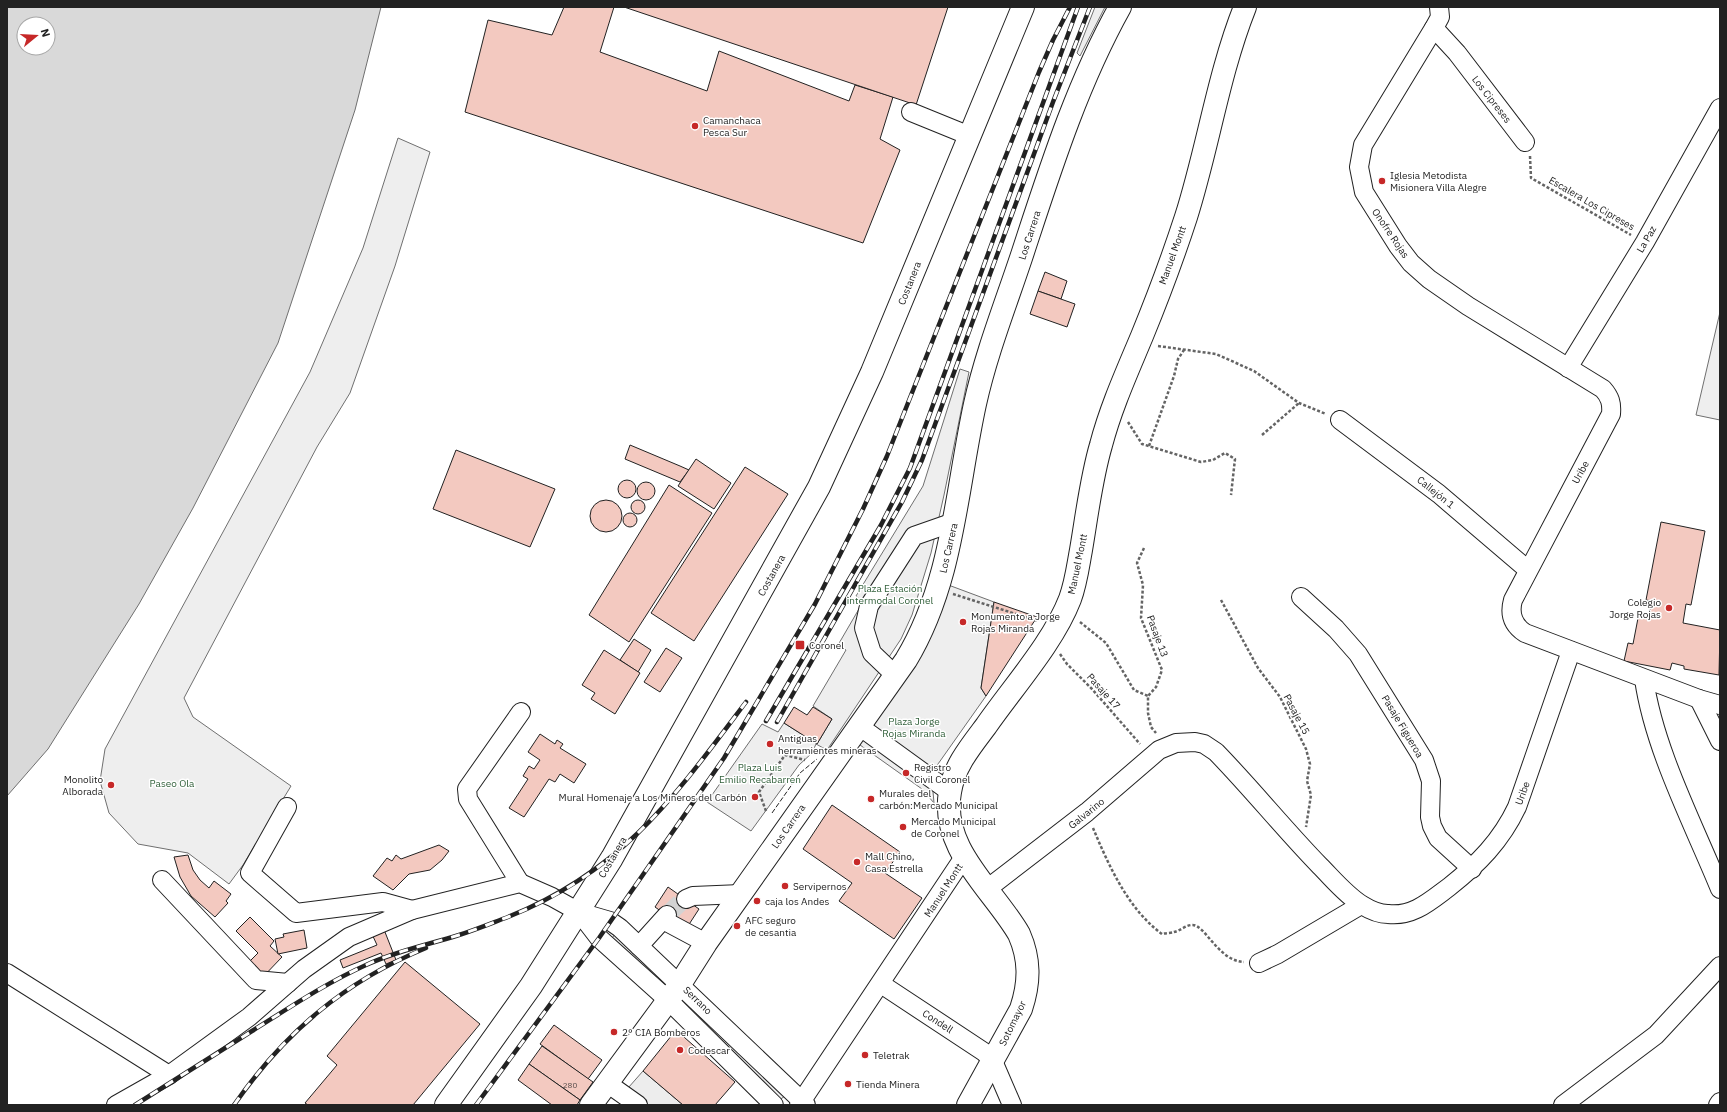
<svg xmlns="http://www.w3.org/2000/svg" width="1727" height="1112" font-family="'IBM Plex Sans',sans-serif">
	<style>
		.green { fill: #eee; stroke: #6f6f6f }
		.parking { fill: #ededed; stroke: #6f6f6f }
		.water { fill: #d9d9d9; stroke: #6f6f6f; fill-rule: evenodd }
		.building { fill: #f3c9c0; stroke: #222 }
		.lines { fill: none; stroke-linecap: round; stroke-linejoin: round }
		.minor-tunnel { stroke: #d3d3d3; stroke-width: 18; stroke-dasharray: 18 9; stroke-linecap: butt }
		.minor-casing { stroke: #222; stroke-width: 20 }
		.major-casing { stroke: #222; stroke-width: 24 }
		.path { stroke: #646464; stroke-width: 2.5; stroke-dasharray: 3 2; stroke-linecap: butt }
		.minor { stroke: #fff; stroke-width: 18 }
		.major { stroke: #fff; stroke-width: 22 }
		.rail-casing { stroke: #222; stroke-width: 4.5 }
		.rail { stroke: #fff; stroke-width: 3; stroke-dasharray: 9; stroke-linecap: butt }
		.fence { stroke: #222; stroke-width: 1; stroke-dasharray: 5 2; stroke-linecap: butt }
		.poi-dot { fill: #c62828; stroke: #fff; stroke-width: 1.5 }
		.labels { text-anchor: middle; stroke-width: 3; stroke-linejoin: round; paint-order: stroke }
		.number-label { font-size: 8px; fill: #564c4a }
		.street-label { font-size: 10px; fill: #222; stroke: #fff }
		.poi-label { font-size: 10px; fill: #222; stroke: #fff; text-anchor: start }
		.park-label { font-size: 10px; fill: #2f5e38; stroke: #fff }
	</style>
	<rect width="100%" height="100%" fill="#fff"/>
	<!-- green -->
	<g class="green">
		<polygon points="1095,7 1105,7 1080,56 1077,53"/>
		<polygon points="398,138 430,152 395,266 350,393 317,447 184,698 193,717 291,786 243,865 229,884 188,853 138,844 109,813 100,781 105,749 310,372 363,248"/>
		<polygon points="1720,312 1720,420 1696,415"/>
		<polygon points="960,369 969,372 944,495 931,553 912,615 901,639 827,750 816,744 812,753 799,765 751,831 707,802 762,724 778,732 784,723 817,744 832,719 813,706 846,650 838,645 863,602 856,596 923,486"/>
		<polygon points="943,583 994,602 981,688 986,696 938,764 932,780 934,803 922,789 853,740"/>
		<polygon points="616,933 658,975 655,979 612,938"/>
		<polygon points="689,1001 786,1095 781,1099 685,1006"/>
	</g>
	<!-- parking -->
	<polygon class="parking" points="643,1071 683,1105 629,1105 621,1096"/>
	<!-- water -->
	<path class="water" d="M 7,7 L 381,7 L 355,110 L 278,343 L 193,508 L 139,604 L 48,749 L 7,796 ZM 24,24 L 48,24 L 48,48 L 24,48 Z"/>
	<!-- building -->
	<g class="building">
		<polygon points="564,7 614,7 600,52 707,91 719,51 849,101 855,85 893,97 880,139 900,150 863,243 465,112 488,20 552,35"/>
		<polygon points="624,7 948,7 916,105"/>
		<polygon points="1045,272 1067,281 1061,299 1038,291"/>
		<polygon points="1038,291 1075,304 1067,327 1030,314"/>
		<polygon points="630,445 680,466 689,470 680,482 625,459"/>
		<polygon points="456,450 555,489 530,547 433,509"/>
		<polygon points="696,459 731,483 714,509 678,486"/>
		<polygon points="745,467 788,494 694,641 651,613"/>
		<circle cx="627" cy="489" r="9"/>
		<circle cx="646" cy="491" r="9"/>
		<polygon points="669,485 712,513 629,642 589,615"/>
		<circle cx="638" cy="507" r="7"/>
		<circle cx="606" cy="516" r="16"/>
		<circle cx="630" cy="520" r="7"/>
		<polygon points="1661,522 1705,531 1691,605 1686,604 1683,623 1720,630 1719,675 1684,669 1684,666 1672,663 1670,670 1624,661 1628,643 1633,644 1639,613 1649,615 1652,601 1646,600"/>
		<polygon points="994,602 1037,617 986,696 981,688"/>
		<polygon points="634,639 651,650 638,672 620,660"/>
		<polygon points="666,648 682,658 660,692 644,682"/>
		<polygon points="604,650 640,673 615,714 591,699 595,693 582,685"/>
		<polygon points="794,707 807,715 813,707 832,719 817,744 784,723"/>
		<polygon points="540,734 555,744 557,740 563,744 560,748 586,764 574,783 560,774 555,782 549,779 524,817 509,808 528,779 523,776 529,766 534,769 540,760 528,752"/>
		<polygon points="832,805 900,852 885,873 922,898 894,939 839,901 852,883 803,849"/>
		<polygon points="439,845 449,851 442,860 430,870 409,874 393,890 373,876 387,858 392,861 396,855 401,859"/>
		<polygon points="188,855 193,870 200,880 209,888 214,881 231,894 226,901 228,903 215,917 191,896 180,877 174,857"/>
		<polygon points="668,887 699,909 686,929 655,907"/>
		<polygon points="250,917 274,941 270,946 282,957 260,980 245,966 258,953 236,931"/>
		<polygon points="383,927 396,960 386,964 381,953 343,968 340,960 377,945 371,932"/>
		<polygon points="304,930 307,948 278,954 275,939 284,937 283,934"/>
		<polygon points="405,962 480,1024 413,1105 308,1105 305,1103 337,1065 327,1056"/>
		<polygon points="554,1025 602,1060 588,1079 540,1044"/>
		<polygon points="676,1030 735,1082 715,1105 683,1105 643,1071"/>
		<polygon points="542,1046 593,1082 580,1100 529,1064"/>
		<polygon points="529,1064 580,1100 577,1105 552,1105 518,1080"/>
	</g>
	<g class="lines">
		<!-- minor-tunnel -->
		<polyline class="minor-tunnel" points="667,915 681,902 686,899"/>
		<!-- minor casing -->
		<g class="minor-casing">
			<g id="minor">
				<path d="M 1439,7 L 1440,17 L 1434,28 L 1363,145 L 1359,167 L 1364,192 L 1398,246 L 1411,263 L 1429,279 L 1468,306 L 1603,389 C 1610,397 1612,403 1611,414 L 1513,600 C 1509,614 1513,625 1525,633 L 1699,699 L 1720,705"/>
				<polyline points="1434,28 1457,53 1525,142"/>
				<polyline points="911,112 970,136"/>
				<polyline points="1568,368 1645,242 1720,108"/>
				<polyline points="1340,420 1439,494 1528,570"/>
				<polyline points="1301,597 1336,629 1358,654 1424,760 1431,781 1430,817 1432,826 1438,838 1472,869"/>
				<polyline points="895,675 872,653 864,628 869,606 914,536 954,522"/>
				<path d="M 1644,679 C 1654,749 1693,823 1720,889"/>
				<polyline points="1699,699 1720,741"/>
				<polyline points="859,726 950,792"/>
				<polyline points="287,807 250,873 296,913 383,902 412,910"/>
				<polyline points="162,880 256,980 288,983"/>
				<polyline points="520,883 468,799 467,789 521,712"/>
				<path d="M 987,889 L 1087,812 L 1159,750 L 1176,743 L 1195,742 L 1204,744 L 1216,752 C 1252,789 1284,829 1320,866 C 1333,879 1346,895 1362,905 C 1370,910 1379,914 1388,914 C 1413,917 1430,901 1449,887 C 1478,864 1501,841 1517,807 L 1571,651"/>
				<polyline points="686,899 693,896 741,894"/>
				<polyline points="579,912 599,938 668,1000 774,1105"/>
				<polyline points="663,920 706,943"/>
				<polyline points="639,946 667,915"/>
				<polyline points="1259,963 1278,954 1361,905"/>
				<polyline points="7,973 169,1075"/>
				<polyline points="881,984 984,1052 993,1061 1012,1105"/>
				<polyline points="607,1083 638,1105"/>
				<polyline points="116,1105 169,1075 249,1017 304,969 349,937 412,910 520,883 552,897 579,912 610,921 620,928 806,1105"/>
				<polyline points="799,1105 964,857"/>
				<polyline points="1563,1105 1656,1035 1720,966"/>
				<polyline points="1718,1105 1720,1102"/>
			</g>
		</g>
		<!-- major casing -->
		<g class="major-casing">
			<g id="major">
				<polyline points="446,1105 531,986 612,858 819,487 872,372 1023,7"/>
				<path d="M 591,1105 L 680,984 L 706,943 L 906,660 C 953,582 956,491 975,404 C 986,354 1005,306 1021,258 C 1049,173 1076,86 1120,7"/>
				<path d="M 968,1105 L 1021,1009 C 1030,982 1030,959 1019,934 C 993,889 940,849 950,792 C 954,766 971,746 986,726 C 1013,687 1053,643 1070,599 C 1076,583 1078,566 1081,550 C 1087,515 1091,479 1101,445 C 1111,407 1127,372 1142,336 C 1158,297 1173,257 1186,217 C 1208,148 1218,75 1245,7"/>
			</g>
		</g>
		<!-- path -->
		<g class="path">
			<polyline points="1530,156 1531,178 1631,235"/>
			<polyline points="1158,346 1216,354 1254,371 1299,403 1326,414"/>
			<polyline points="1128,422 1142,444 1201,462 1213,460 1225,453 1235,459 1231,495"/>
			<polyline points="1262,435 1299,403"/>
			<polyline points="1149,446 1174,376 1178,359 1184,350"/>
			<polyline points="1144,548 1137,563 1143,585 1141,618 1162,670 1156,687 1148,696 1148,713 1151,727 1156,733"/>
			<polyline points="953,594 1038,621"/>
			<polyline points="1221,600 1258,668 1280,697 1306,749 1310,764 1307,781 1311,795 1306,827"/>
			<polyline points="1080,622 1106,643 1134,690 1148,696"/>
			<polyline points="1060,654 1067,664 1092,689 1140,744"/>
			<polyline points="766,811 759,792 785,755 805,760"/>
			<path d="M 1093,828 C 1109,866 1128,909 1162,934 C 1166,933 1171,933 1174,932 C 1180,931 1186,925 1192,925 C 1205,924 1218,961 1244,962"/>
		</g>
		<!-- minor -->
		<use href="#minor" class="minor"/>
		<!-- major -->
		<use href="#major" class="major"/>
		<!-- rail casing -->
		<g class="rail-casing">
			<g id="rail">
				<polyline points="766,721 881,525 910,468 1078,7"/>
				<polyline points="777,722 902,502 922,460 1053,102 1090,7"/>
				<path d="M 135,1105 C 174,1080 213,1056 252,1031 C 289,1008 326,983 366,965 C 396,951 427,945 459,935 C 475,930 492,923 508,917 C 623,871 675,796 746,702"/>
				<path d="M 234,1105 C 284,1033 345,981 426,948"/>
				<polyline points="476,1105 599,938 724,758 815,604 863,509 887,456 1039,72 1053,40 1070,7"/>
			</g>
		</g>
		<!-- rail -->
		<use href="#rail" class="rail"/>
		<!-- fence -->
		<g class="fence">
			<polyline points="821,755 827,750"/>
			<polyline points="772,813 800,773 817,759"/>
		</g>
	</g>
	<!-- markers -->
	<g class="poi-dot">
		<circle cx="695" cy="126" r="4"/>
		<circle cx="1382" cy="181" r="4"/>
		<circle cx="1669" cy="608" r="4"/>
		<circle cx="963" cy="622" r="4"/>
		<rect x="795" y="640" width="10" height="10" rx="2"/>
		<circle cx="770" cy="744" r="4"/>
		<circle cx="906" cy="773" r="4"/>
		<circle cx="111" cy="785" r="4"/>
		<circle cx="755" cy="797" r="4"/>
		<circle cx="871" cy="799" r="4"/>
		<circle cx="903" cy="827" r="4"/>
		<circle cx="857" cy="862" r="4"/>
		<circle cx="785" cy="886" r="4"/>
		<circle cx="757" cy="901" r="4"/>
		<circle cx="737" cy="926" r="4"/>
		<circle cx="614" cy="1032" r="4"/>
		<circle cx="680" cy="1050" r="4"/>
		<circle cx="865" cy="1055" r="4"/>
		<circle cx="848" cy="1084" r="4"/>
	</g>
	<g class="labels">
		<!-- number labels -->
		<g class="number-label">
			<text x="570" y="1088">280</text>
		</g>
		<!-- street labels -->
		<g class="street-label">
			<text transform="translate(1492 99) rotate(52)" y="4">Los Cipreses</text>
			<text transform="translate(1592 203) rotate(30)" y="4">Escalera Los Cipreses</text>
			<text transform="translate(1391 233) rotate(56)" y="4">Onofre Rojas</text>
			<text transform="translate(1029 235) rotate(-72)" y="4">Los Carrera</text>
			<text transform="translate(1646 239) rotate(-60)" y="4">La Paz</text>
			<text transform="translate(1172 255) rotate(-70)" y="4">Manuel Montt</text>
			<text transform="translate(909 283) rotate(-68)" y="4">Costanera</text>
			<text transform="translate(1580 472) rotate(-62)" y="4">Uribe</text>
			<text transform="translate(1436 492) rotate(39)" y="4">Callejón 1</text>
			<text transform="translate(948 548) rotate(-77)" y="4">Los Carrera</text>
			<text transform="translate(1077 564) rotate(-78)" y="4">Manuel Montt</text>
			<text transform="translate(771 575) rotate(-61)" y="4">Costanera</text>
			<text transform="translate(1158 636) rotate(70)" y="4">Pasaje 13</text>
			<text transform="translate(1104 691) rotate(48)" y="4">Pasaje 17</text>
			<text transform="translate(1297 714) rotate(62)" y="4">Pasaje 15</text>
			<text transform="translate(1403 726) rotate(59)" y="4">Pasaje Figueroa</text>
			<text transform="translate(1522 793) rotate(-70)" y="4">Uribe</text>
			<text transform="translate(1086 813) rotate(-39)" y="4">Galvarino</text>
			<text transform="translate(788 826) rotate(-55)" y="4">Los Carrera</text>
			<text transform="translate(612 857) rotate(-60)" y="4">Costanera</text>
			<text transform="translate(943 890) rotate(-57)" y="4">Manuel Montt</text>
			<text transform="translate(698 1000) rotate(44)" y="4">Serrano</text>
			<text transform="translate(938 1021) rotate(33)" y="4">Condell</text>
			<text transform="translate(1012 1023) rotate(-64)" y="4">Sotomayor</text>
		</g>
		<!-- poi labels -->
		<g class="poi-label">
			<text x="703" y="124">Camanchaca<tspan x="703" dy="12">Pesca Sur</tspan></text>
			<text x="1390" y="179">Iglesia Metodista<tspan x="1390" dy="12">Misionera Villa Alegre</tspan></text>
			<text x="1661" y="606" text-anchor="end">Colegio<tspan x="1661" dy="12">Jorge Rojas</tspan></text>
			<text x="971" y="620">Monumento a Jorge<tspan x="971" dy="12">Rojas Miranda</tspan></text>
			<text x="809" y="649">Coronel</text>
			<text x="778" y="742">Antiguas<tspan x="778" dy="12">herramientes mineras</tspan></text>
			<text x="914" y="771">Registro<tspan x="914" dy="12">Civil Coronel</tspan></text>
			<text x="103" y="783" text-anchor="end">Monolito<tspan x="103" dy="12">Alborada</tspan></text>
			<text x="879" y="797">Murales del<tspan x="879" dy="12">carbón:Mercado Municipal</tspan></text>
			<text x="747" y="801" text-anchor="end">Mural Homenaje a Los Mineros del Carbón</text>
			<text x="911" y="825">Mercado Municipal<tspan x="911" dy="12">de Coronel</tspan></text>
			<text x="865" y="860">Mall Chino,<tspan x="865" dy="12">Casa Estrella</tspan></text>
			<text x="793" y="890">Servipernos</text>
			<text x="765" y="905">caja los Andes</text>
			<text x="745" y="924">AFC seguro<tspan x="745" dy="12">de cesantia</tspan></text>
			<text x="622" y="1036">2° CIA Bomberos</text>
			<text x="688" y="1054">Codescar</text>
			<text x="873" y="1059">Teletrak</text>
			<text x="856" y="1088">Tienda Minera</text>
		</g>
		<!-- park labels -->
		<g class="park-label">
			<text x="890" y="592">Plaza Estación<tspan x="890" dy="12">intermodal Coronel</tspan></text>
			<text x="914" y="725">Plaza Jorge<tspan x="914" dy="12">Rojas Miranda</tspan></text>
			<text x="760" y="771">Plaza Luis<tspan x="760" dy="12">Emilio Recabarren</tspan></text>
			<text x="172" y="787">Paseo Ola</text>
		</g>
	</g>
	<!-- border -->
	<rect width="1727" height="1112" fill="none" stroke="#222222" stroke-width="16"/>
	<!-- north arrow -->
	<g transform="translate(36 36) rotate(72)"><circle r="19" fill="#ffffff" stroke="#a7a7a7"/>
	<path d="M0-3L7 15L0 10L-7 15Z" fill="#c62828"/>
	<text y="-6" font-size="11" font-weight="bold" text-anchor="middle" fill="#222222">N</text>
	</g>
</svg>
